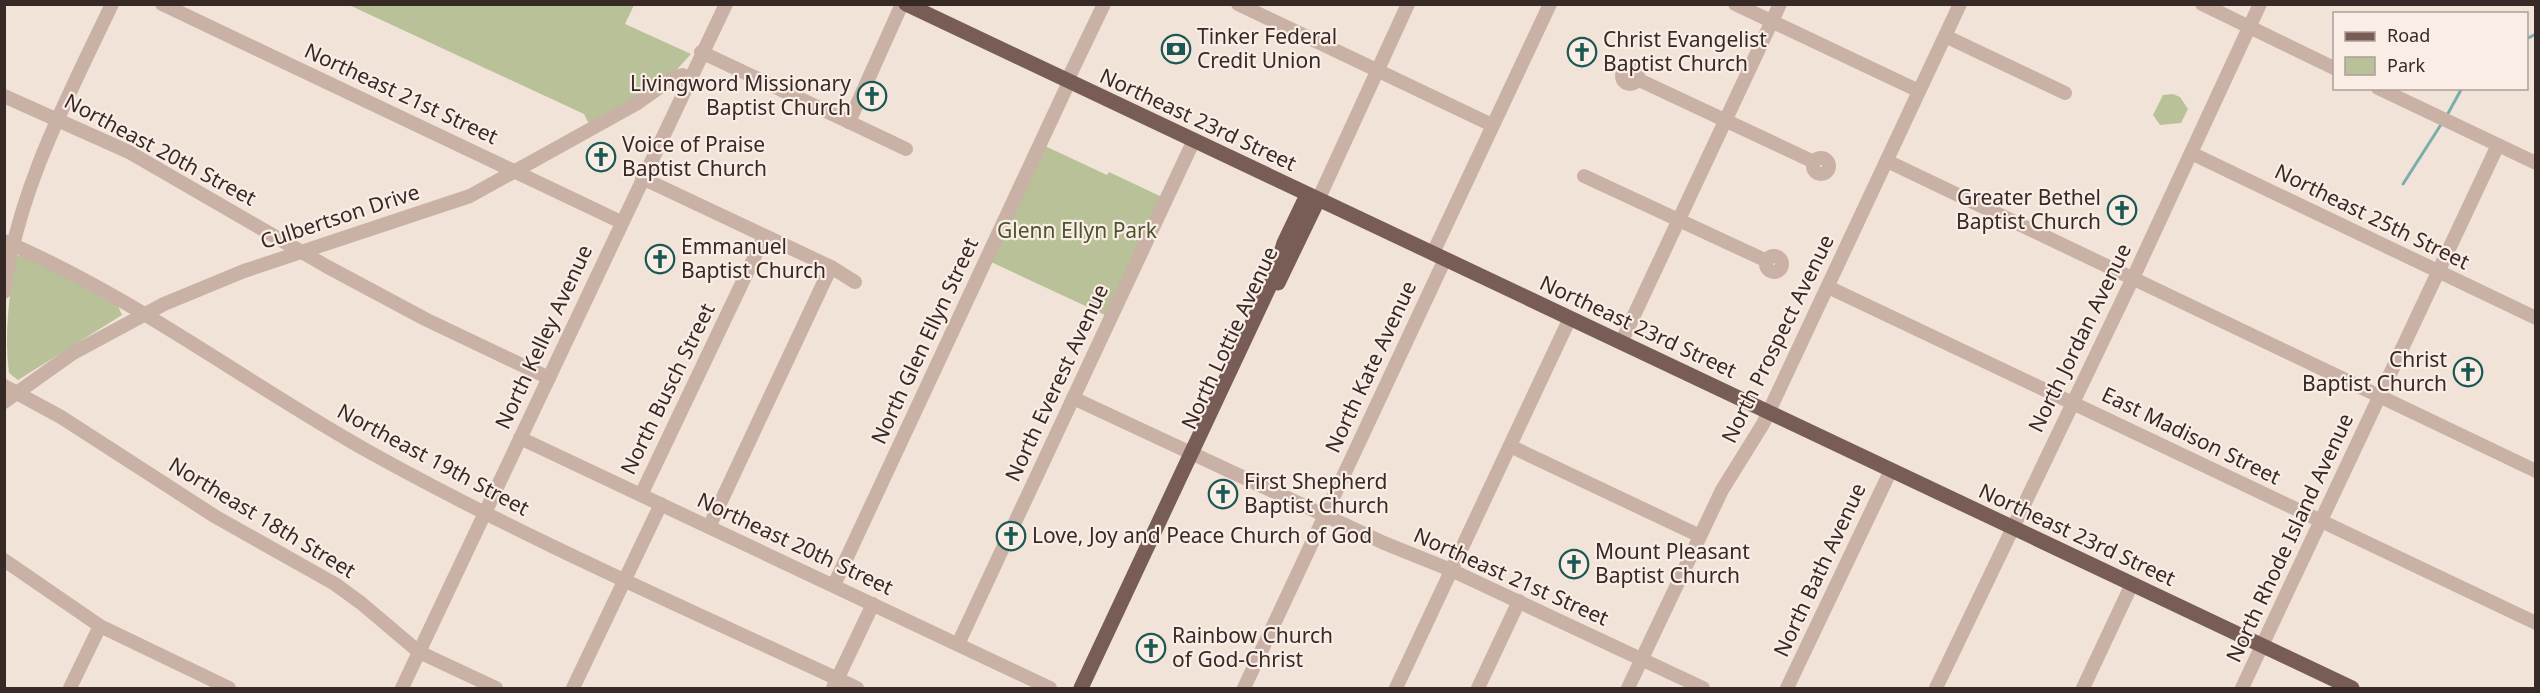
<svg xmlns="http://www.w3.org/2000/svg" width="2540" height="693" font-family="'Noto Sans',sans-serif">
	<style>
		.green { fill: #b9c199 }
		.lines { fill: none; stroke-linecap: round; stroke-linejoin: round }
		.stream { stroke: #78afaa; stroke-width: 3 }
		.minor { stroke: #cab1a5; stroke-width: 14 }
		.major { stroke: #785d57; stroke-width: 15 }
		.labels { text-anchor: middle; stroke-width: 4.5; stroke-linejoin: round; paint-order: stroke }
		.poi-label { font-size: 21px; fill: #362926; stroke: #faede5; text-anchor: start }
		.street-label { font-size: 21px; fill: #362926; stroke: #faede5 }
		.park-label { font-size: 21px; fill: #4b542a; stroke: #faede5 }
	</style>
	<rect width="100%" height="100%" fill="#f2e3d9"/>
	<!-- green -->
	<g class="green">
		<polygon points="349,5 634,5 625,24 691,54 670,77 589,124 584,114"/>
		<polygon points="2173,94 2180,97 2188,109 2181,123 2160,125 2153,115 2163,95"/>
		<polygon points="1045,146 1107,175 1109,172 1162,197 1107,316 991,262"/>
		<path d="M 20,255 L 58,271 L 118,306 L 122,315 L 18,380 L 9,373 C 4,335 9,295 16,257 Z"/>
	</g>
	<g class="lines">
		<!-- stream -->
		<g class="stream">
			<polyline points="2526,39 2536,34"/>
			<polyline points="2446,117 2462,88"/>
			<polyline points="2403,184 2442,123"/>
		</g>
		<!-- minor -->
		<g class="minor">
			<polyline points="162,4 621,222"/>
			<polyline points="1238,4 1492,125"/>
			<polyline points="1735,4 1919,91"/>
			<polyline points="2202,4 2334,68"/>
			<polyline points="1945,36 2065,93"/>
			<polyline points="701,52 906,149"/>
			<circle cx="1630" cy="76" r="8"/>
			<polyline points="1637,79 1814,162"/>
			<polyline points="1067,81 1104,4"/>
			<polyline points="2378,88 2536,163"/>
			<polyline points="4,96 129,152 326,266 425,319 549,378"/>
			<polyline points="849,122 902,4"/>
			<polyline points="2191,153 2536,318"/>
			<circle cx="1821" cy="166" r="8"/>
			<polyline points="1887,161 2536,471"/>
			<polyline points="1584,176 1767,261"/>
			<polyline points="642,178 831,267 855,282"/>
			<polyline points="1318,200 1408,4"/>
			<path d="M 4,241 C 135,297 249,385 373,454 C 530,541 695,612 857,688"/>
			<polyline points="1433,253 1550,4"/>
			<circle cx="1774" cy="264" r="8"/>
			<polyline points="1828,287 2536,623"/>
			<path d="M 4,292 C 19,187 67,99 112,4"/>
			<polyline points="1621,343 1780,4"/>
			<polyline points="4,386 61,417 216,517 335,584 361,603 419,652 496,688"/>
			<polyline points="1073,398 1384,543 1451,570 1703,688"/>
			<polyline points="4,402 73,353 164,304 244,271 470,196 636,104 671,79 682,75 689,78"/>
			<polyline points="520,438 1050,688"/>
			<polyline points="1510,446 1700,536"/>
			<polyline points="641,495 764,237"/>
			<polyline points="709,527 831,267"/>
			<polyline points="4,560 100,626 229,688"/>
			<polyline points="834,585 1069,82"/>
			<polyline points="958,644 1194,140"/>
			<polyline points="70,688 100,626"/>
			<polyline points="402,688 726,4"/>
			<polyline points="573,688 661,504"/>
			<polyline points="833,688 873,604"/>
			<polyline points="1244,688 1445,259"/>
			<polyline points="1396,688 1570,318"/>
			<polyline points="1478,688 1519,601"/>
			<polyline points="1628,688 1722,490 1763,424 1960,4"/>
			<polyline points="1787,688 1891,470"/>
			<polyline points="1936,688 2133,278 2260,4"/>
			<polyline points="2083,688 2132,584"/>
			<polyline points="2242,688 2498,145"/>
		</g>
		<!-- major -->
		<g class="major">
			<polyline points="906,4 2352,688"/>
			<polyline points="1278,283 1318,200"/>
			<polyline points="1081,688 1272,281 1284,243 1307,195"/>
		</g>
	</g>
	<!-- icons -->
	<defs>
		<g id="bank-ring" transform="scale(1.5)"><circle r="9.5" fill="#faede5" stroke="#1b5853" stroke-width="1.5"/><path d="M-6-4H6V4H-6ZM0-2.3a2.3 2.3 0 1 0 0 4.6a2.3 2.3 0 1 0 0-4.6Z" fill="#1b5853"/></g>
		<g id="church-ring" transform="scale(1.5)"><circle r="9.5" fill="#faede5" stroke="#1b5853" stroke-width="1.5"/><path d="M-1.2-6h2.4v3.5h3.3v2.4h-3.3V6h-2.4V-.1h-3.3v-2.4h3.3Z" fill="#1b5853"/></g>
	</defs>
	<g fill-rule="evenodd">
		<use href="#bank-ring" x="1176" y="49"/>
		<use href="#church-ring" x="1582" y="52"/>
		<use href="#church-ring" x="872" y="96"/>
		<use href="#church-ring" x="601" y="157"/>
		<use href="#church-ring" x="2122" y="210"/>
		<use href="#church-ring" x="660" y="259"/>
		<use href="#church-ring" x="2468" y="372"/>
		<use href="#church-ring" x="1223" y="494"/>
		<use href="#church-ring" x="1011" y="536"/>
		<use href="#church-ring" x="1574" y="564"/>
		<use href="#church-ring" x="1151" y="648"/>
	</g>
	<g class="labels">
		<!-- poi labels -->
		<g class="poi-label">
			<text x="1197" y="44">Tinker Federal<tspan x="1197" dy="24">Credit Union</tspan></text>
			<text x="1603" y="47">Christ Evangelist<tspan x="1603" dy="24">Baptist Church</tspan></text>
			<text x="851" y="91" text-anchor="end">Livingword Missionary<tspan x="851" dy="24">Baptist Church</tspan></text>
			<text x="622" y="152">Voice of Praise<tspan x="622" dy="24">Baptist Church</tspan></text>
			<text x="2101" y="205" text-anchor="end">Greater Bethel<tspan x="2101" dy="24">Baptist Church</tspan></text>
			<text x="681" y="254">Emmanuel<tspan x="681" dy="24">Baptist Church</tspan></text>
			<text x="2447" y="367" text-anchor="end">Christ<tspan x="2447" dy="24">Baptist Church</tspan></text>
			<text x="1244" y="489">First Shepherd<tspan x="1244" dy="24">Baptist Church</tspan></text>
			<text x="1032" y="543">Love, Joy and Peace Church of God</text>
			<text x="1595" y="559">Mount Pleasant<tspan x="1595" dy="24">Baptist Church</tspan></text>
			<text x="1172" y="643">Rainbow Church<tspan x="1172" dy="24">of God-Christ</tspan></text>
		</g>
		<!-- street labels -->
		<g class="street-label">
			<text transform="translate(401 94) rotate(25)" y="7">Northeast 21st Street</text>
			<text transform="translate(1198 120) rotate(25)" y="7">Northeast 23rd Street</text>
			<text transform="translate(160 150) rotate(28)" y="7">Northeast 20th Street</text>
			<text transform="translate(340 217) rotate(-18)" y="7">Culbertson Drive</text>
			<text transform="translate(2372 217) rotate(26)" y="7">Northeast 25th Street</text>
			<text transform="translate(1638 327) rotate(25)" y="7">Northeast 23rd Street</text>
			<text transform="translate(544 337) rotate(-65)" y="7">North Kelley Avenue</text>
			<text transform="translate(1230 338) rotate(-65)" y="7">North Lottie Avenue</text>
			<text transform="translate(2080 338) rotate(-64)" y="7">North Jordan Avenue</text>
			<text transform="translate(1778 339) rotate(-64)" y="7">North Prospect Avenue</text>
			<text transform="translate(925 341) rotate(-65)" y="7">North Glen Ellyn Street</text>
			<text transform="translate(1371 367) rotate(-65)" y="7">North Kate Avenue</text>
			<text transform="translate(1057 383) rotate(-65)" y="7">North Everest Avenue</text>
			<text transform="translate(668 389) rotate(-64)" y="7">North Busch Street</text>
			<text transform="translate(2191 436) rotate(26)" y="7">East Madison Street</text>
			<text transform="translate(433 460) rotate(28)" y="7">Northeast 19th Street</text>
			<text transform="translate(262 518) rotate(31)" y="7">Northeast 18th Street</text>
			<text transform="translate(2077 535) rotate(25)" y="7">Northeast 23rd Street</text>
			<text transform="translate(2290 538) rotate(-65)" y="7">North Rhode Island Avenue</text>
			<text transform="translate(795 544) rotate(25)" y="7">Northeast 20th Street</text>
			<text transform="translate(1820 570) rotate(-65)" y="7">North Bath Avenue</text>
			<text transform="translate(1511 577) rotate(24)" y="7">Northeast 21st Street</text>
		</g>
		<!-- park labels -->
		<g class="park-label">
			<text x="1077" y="238">Glenn Ellyn Park</text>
		</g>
	</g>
	<!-- border -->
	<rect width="2540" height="693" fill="none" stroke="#362926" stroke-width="12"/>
	<!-- legend -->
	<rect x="2333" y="12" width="195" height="78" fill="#faede5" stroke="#ac9f99" stroke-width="1.5"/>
	<rect x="2345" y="32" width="30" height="9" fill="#785d57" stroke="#ac9f99" stroke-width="1.5"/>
	<text x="2387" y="42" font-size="18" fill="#362926">Road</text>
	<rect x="2345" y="57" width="30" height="18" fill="#b9c199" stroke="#ac9f99" stroke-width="1.5"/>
	<text x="2387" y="72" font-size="18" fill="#362926">Park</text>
</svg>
